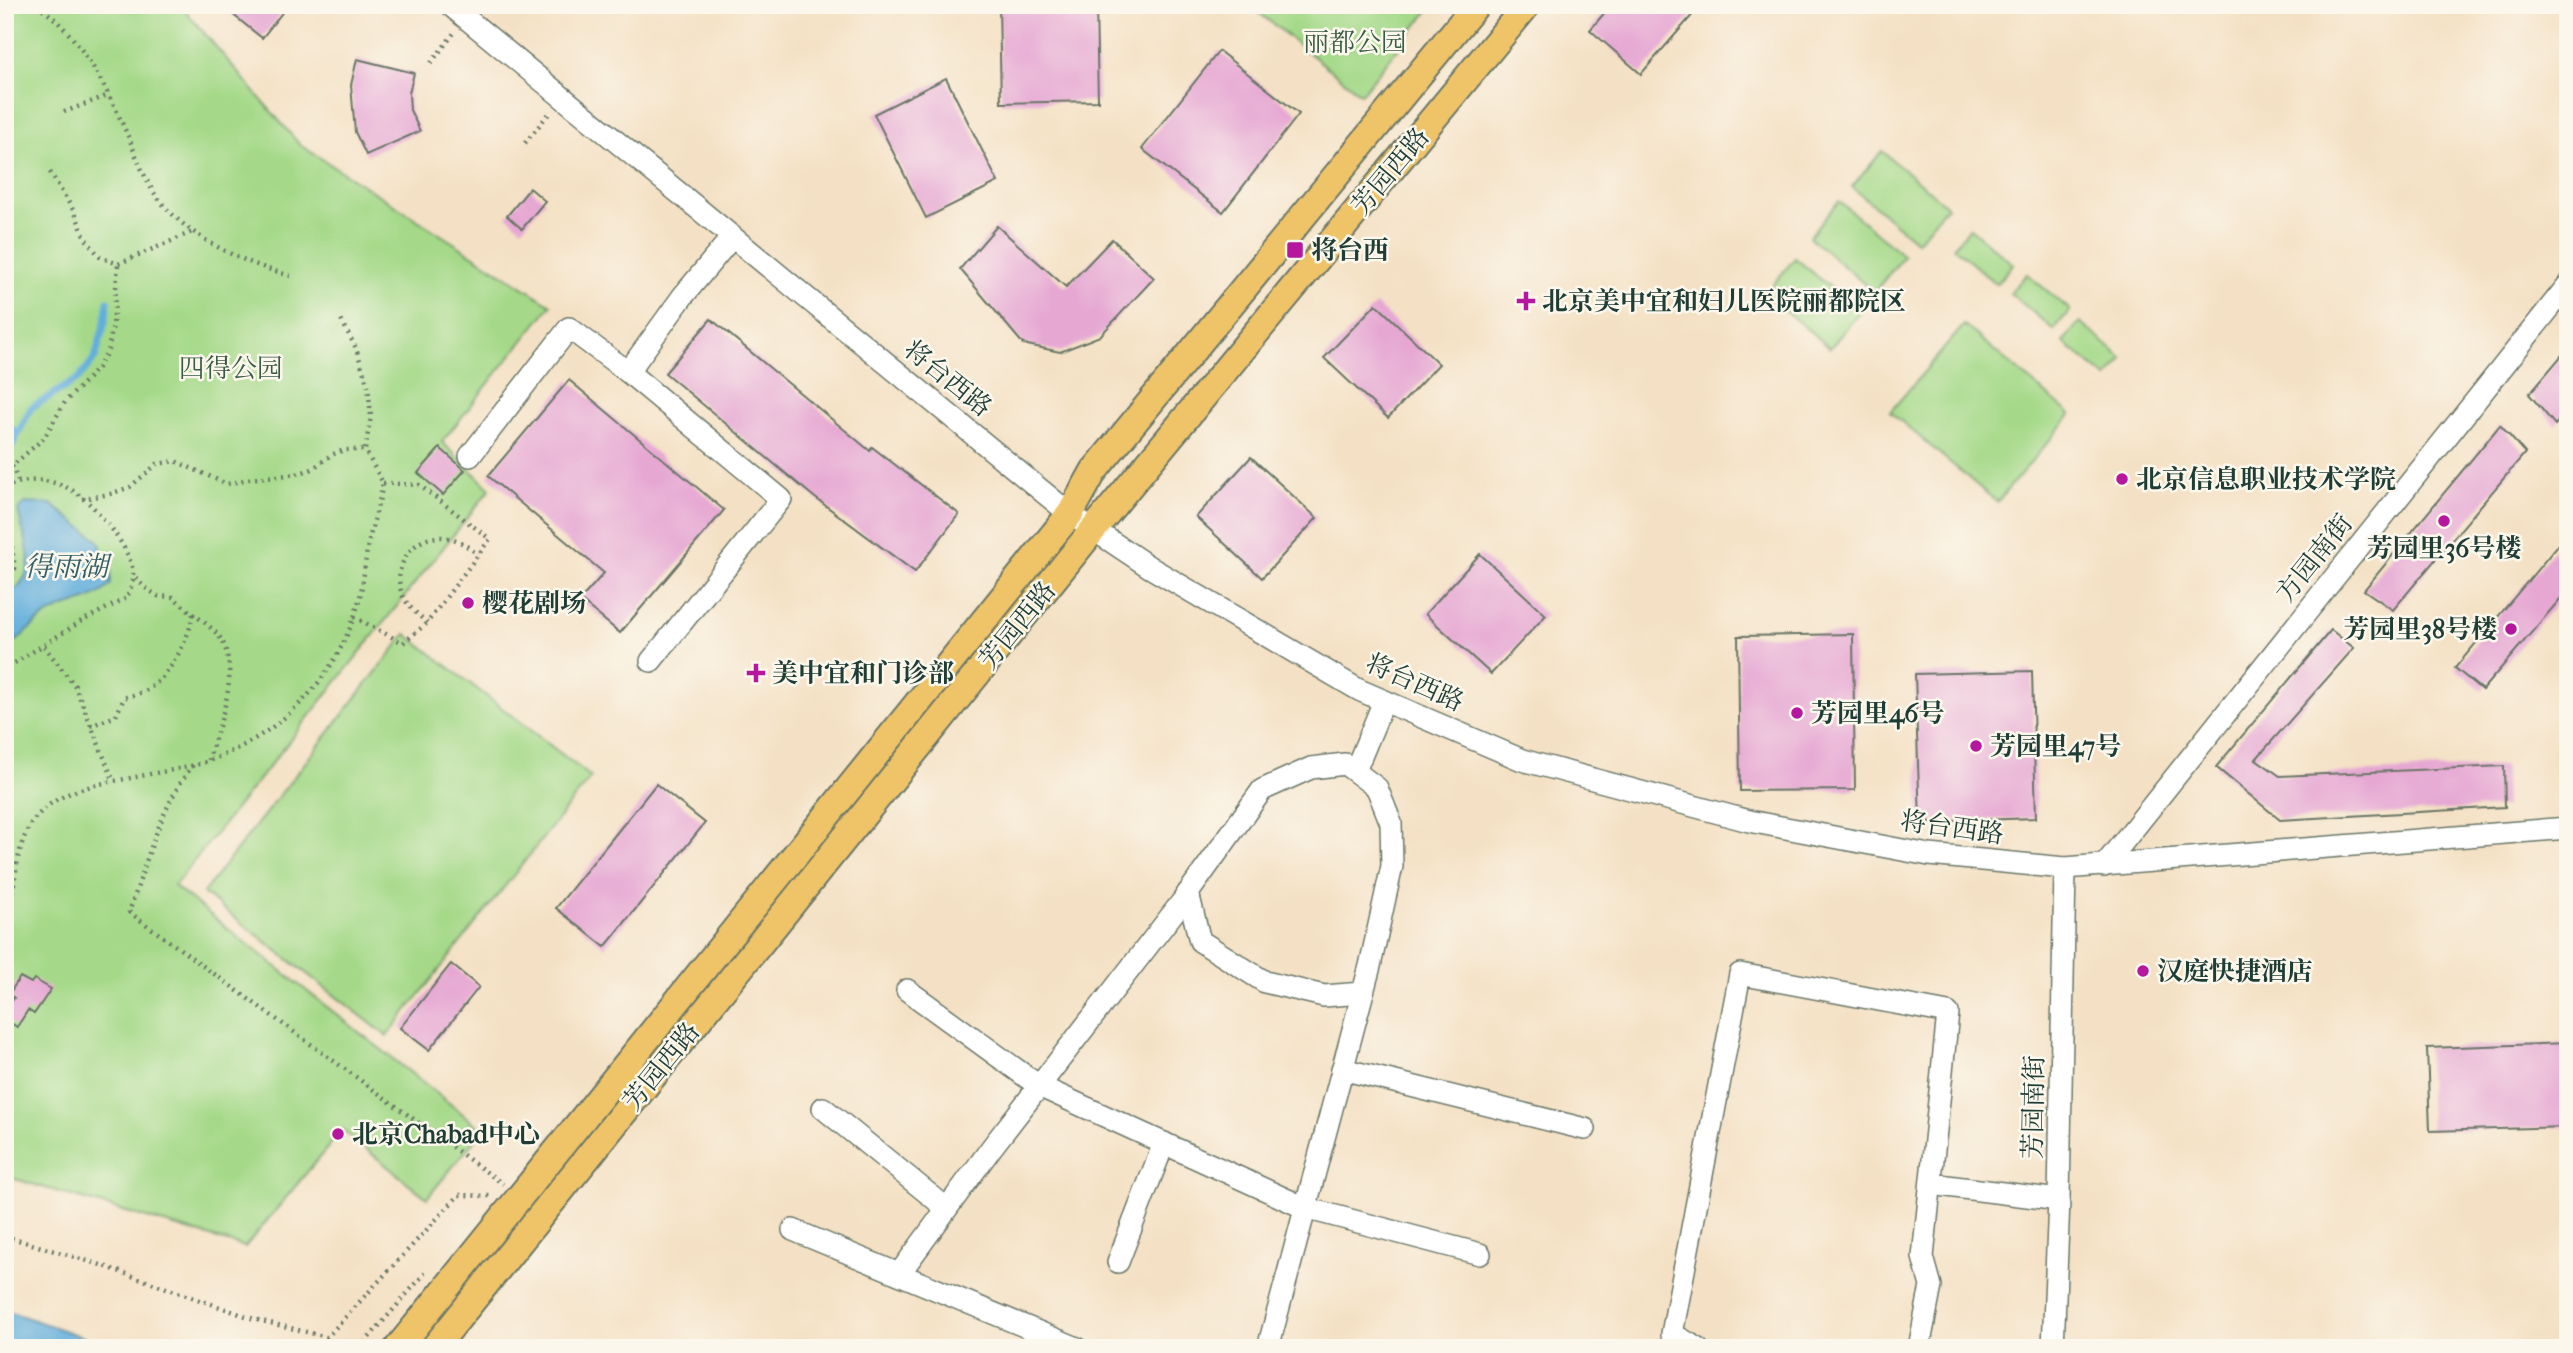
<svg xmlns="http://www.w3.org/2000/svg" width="2573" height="1353" font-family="'IM FELL French Canon','Noto Serif SC',serif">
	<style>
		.green { fill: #a5d989; stroke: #628b5e; stroke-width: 2 }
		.water { fill: #62aedb; stroke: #407688; stroke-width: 2 }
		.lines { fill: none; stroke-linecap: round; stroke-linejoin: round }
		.stream { stroke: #62aedb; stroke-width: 7 }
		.building { fill: #e6a8d3 }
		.minor-casing { stroke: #6a7667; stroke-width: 24 }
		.major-casing { stroke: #6a7667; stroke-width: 30 }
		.path { stroke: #6a7667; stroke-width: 4.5; stroke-dasharray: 2 5; stroke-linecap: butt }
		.minor { stroke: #fff; stroke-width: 21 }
		.major { stroke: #efc469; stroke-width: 26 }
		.poi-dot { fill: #b5179e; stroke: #fbf7ec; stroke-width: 2.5 }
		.labels { text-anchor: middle; stroke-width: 5; stroke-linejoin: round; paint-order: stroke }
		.park-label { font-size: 26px; fill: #3a5c45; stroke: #fbf7ec }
		.street-label { font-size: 26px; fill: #1f3d34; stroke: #fbf7ec }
		.poi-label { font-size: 26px; font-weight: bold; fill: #1f3d34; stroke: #fbf7ec; text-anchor: start }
		.water-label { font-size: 28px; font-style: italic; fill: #335f66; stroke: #fbf7ec }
	</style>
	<rect width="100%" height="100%" fill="#fbf7ec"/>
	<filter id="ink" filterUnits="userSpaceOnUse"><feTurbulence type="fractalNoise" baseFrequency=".0143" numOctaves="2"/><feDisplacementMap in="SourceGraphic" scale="14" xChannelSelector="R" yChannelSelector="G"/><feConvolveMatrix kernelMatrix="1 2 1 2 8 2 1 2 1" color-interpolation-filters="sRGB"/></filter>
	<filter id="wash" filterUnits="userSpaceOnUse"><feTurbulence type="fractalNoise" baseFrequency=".00686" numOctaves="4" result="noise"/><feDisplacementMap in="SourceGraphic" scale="28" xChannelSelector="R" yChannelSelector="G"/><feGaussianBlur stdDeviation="1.57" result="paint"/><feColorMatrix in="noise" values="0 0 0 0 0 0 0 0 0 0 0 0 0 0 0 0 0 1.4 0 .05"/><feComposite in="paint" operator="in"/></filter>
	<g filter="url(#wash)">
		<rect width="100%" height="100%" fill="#f4e1c5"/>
		<!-- green -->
		<g class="green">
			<polygon points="5,5 182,7 300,145 551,305 442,442 490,489 174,886 483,1130 427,1198 342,1130 245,1247 5,1176"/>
			<polygon points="1249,5 1433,5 1361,94"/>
			<polygon points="1882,151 1947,206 1917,242 1852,187"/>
			<polygon points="1839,201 1904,256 1874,292 1809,237"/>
			<polygon points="1970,228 2013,264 1996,284 1953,247"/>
			<polygon points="1795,258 1860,312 1830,348 1765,294"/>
			<polygon points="2027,274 2070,310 2054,330 2010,293"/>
			<polygon points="2080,322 2123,359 2107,378 2063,342"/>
			<polygon points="1964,325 2071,415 1997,502 1890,412"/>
			<polygon points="406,634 591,777 387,1036 203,893"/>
		</g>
		<!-- water -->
		<g class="water">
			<path d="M 25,503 L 51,504 L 98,540 L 110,567 L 111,584 C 96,601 73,602 53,612 C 33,621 23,639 5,649 L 5,596 C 43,575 25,544 18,510 Z"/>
			<polygon points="5,1310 115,1348 5,1348"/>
		</g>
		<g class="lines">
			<!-- stream -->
			<g class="stream">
				<polyline points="5,423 18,434"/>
				<polyline points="5,450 11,448 31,408 78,379 95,358 105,322 108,301"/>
			</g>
		</g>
		<g id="blocks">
			<!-- building -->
			<g class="building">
				<polygon points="221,5 288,5 262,38"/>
				<polygon points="999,5 1096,5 1098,101 1001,103"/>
				<polygon points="1611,5 1701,5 1641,74 1590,30"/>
				<polygon points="1219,51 1299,114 1223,212 1142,149"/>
				<polygon points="357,59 414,73 409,93 410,110 420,131 366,155 355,132 351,85"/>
				<polygon points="946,78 998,182 926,218 874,114"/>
				<polygon points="530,188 545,201 522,229 507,216"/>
				<polygon points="997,226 1066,287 1112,239 1154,278 1100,336 1060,352 1023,344 960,269"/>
				<polygon points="1376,304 1439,364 1388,418 1324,358"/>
				<polygon points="711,319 870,451 872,447 959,514 915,572 814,497 665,373"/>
				<polygon points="2568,348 2568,410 2555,425 2529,394"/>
				<polygon points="569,380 724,510 620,633 580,600 604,573 488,476"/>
				<polygon points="2500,425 2525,453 2393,610 2364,590"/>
				<polygon points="440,448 465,470 443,495 418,473"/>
				<polygon points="1251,457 1317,518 1262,578 1196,517"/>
				<polygon points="2568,533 2568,590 2482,690 2455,668"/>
				<polygon points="1480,554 1546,615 1491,674 1425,614"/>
				<polygon points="2331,630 2354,648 2256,759 2280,776 2504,766 2505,807 2280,820 2216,767"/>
				<polygon points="1853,634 1855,790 1740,791 1738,636"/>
				<polygon points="2032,671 2036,818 1920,822 1915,674"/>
				<polygon points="656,784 705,823 605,947 556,908"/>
				<polygon points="451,964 479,987 429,1050 400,1028"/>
				<polygon points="20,977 31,983 34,979 51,989 34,1014 28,1010 17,1027 5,1019 5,1011 14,998 9,994"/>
				<polygon points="2568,1043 2568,1127 2430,1131 2427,1048"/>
			</g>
		</g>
	</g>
	<g filter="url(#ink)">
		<use href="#blocks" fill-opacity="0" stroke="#6a7667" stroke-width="2"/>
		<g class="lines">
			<!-- minor casing -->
			<g class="minor-casing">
				<g id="minor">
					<polyline points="450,5 1070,514 1151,568 1359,690 1522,760 1749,821 1929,855 2065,868 2568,828"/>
					<polyline points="628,372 683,296 732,237"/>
					<polyline points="470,456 569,328 628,372 781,499 651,661"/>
					<polyline points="1355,771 1384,701"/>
					<polyline points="2104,866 2568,285"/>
					<polyline points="1188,893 1200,941 1265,982 1324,996 1362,993"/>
					<polyline points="907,990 1039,1086 1305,1208 1480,1254"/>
					<polyline points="1342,1069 1585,1129"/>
					<polyline points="823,1108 946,1208"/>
					<polyline points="1931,1184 2059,1200"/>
					<polyline points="793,1230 1077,1348"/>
					<polyline points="1118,1262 1164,1143"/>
					<polyline points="899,1274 992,1147 1181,903 1262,790 1311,768 1345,764 1377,788 1391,823 1392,866 1370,966 1268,1348"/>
					<polyline points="1697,1348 1672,1334 1740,974 1948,1013 1923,1257 1931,1286 1919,1348"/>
					<polyline points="2053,1348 2059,1200 2065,868"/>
				</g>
			</g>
			<!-- major casing -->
			<g class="major-casing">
				<g id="major">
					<polyline points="398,1348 1070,514 1094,471 1476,5"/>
					<polyline points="434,1348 1093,530 1527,5"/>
				</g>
			</g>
			<!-- path -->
			<g class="path">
				<path d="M 37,5 C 81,35 107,89 128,136 C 136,155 144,178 155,194 C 185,237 243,263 291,276"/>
				<polyline points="431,63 454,33"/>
				<polyline points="64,112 109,95"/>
				<polyline points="525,143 551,111"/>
				<polyline points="50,172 75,213 85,238 100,257 118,264 192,232"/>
				<polyline points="18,481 12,466 44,438 65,402 98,368 108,350 113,325 118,264"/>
				<path d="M 5,488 C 24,478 48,478 68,488 C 91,499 135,550 133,577 C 133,584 129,591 127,598 L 80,622 L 5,669"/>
				<polyline points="82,499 110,494 130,487 157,464 175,461 227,484 248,479 297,474 312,469 331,455 344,450 365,450"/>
				<polyline points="5,527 11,540 15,569 5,583"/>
				<path d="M 193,614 C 203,621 220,633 224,645 C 239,682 218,724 209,760"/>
				<polyline points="354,617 403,643 427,623 490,539 419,485 383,483"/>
				<path d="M 427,623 C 419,615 409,608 404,598 C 388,568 415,530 449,538 C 460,540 469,548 478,554"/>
				<polyline points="44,646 75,686 114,782"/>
				<path d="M 90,726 L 116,716 L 124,698 C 132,695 143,693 150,688 C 170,675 190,637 193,614 L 173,597 L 158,596 L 144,587 L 134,576"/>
				<path d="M 193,765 C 160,807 147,862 129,912 L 503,1184"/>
				<path d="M 5,919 C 19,885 12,843 38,815 C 63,787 106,783 141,776 C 163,771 186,769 208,761 C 280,735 335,681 357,608 C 363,589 364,569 367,550 C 371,528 379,506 383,483 L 365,450 L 371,416 L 368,386 L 356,348 L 340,318"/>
				<polyline points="5,1236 104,1266 254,1319 327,1337 459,1195 490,1196"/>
				<polyline points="360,1348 425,1273"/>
			</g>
			<!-- minor -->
			<use href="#minor" class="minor"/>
			<!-- major -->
			<use href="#major" class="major"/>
		</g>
	</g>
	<!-- markers -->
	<g class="poi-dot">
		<rect x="1286" y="241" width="18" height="18" rx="3.5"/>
		<path d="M1522.5 290.5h7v7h7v7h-7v7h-7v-7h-7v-7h7z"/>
		<circle cx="2122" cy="479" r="7"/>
		<circle cx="2444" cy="521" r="7"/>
		<circle cx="468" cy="603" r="7"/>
		<circle cx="2511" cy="629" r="7"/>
		<path d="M752.5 662.5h7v7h7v7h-7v7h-7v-7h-7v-7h7z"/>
		<circle cx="1797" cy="713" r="7"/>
		<circle cx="1976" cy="746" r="7"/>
		<circle cx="2143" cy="971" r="7"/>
		<circle cx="338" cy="1134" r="7"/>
	</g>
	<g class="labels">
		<!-- park labels -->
		<g class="park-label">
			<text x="1355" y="51">丽都公园</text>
			<text x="231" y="377">四得公园</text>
		</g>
		<!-- street labels -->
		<g class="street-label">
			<text transform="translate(1390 171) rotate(-50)" y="9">芳园西路</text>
			<text transform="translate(948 378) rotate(39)" y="9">将台西路</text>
			<text transform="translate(2314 558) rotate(-51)" y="9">方园南街</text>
			<text transform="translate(1017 625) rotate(-51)" y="9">芳园西路</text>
			<text transform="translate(1415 682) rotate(24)" y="9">将台西路</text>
			<text transform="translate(1952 827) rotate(8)" y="9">将台西路</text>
			<text transform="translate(661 1066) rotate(-51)" y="9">芳园西路</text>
			<text transform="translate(2033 1107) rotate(-89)" y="9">芳园南街</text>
		</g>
		<!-- poi labels -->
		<g class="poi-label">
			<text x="1311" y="259">将台西</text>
			<text x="1542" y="310">北京美中宜和妇儿医院丽都院区</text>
			<text x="2136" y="488">北京信息职业技术学院</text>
			<text x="2444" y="557" text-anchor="middle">芳园里36号楼</text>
			<text x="482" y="612">樱花剧场</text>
			<text x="2497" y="638" text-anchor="end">芳园里38号楼</text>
			<text x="772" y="682">美中宜和门诊部</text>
			<text x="1811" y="722">芳园里46号</text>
			<text x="1990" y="755">芳园里47号</text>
			<text x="2157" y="980">汉庭快捷酒店</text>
			<text x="352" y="1143">北京Chabad中心</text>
		</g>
		<!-- water labels -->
		<g class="water-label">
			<text x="66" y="576">得雨湖</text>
		</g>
	</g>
	<!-- margin -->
	<rect width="2573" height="1353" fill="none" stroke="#fbf7ec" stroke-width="28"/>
</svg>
